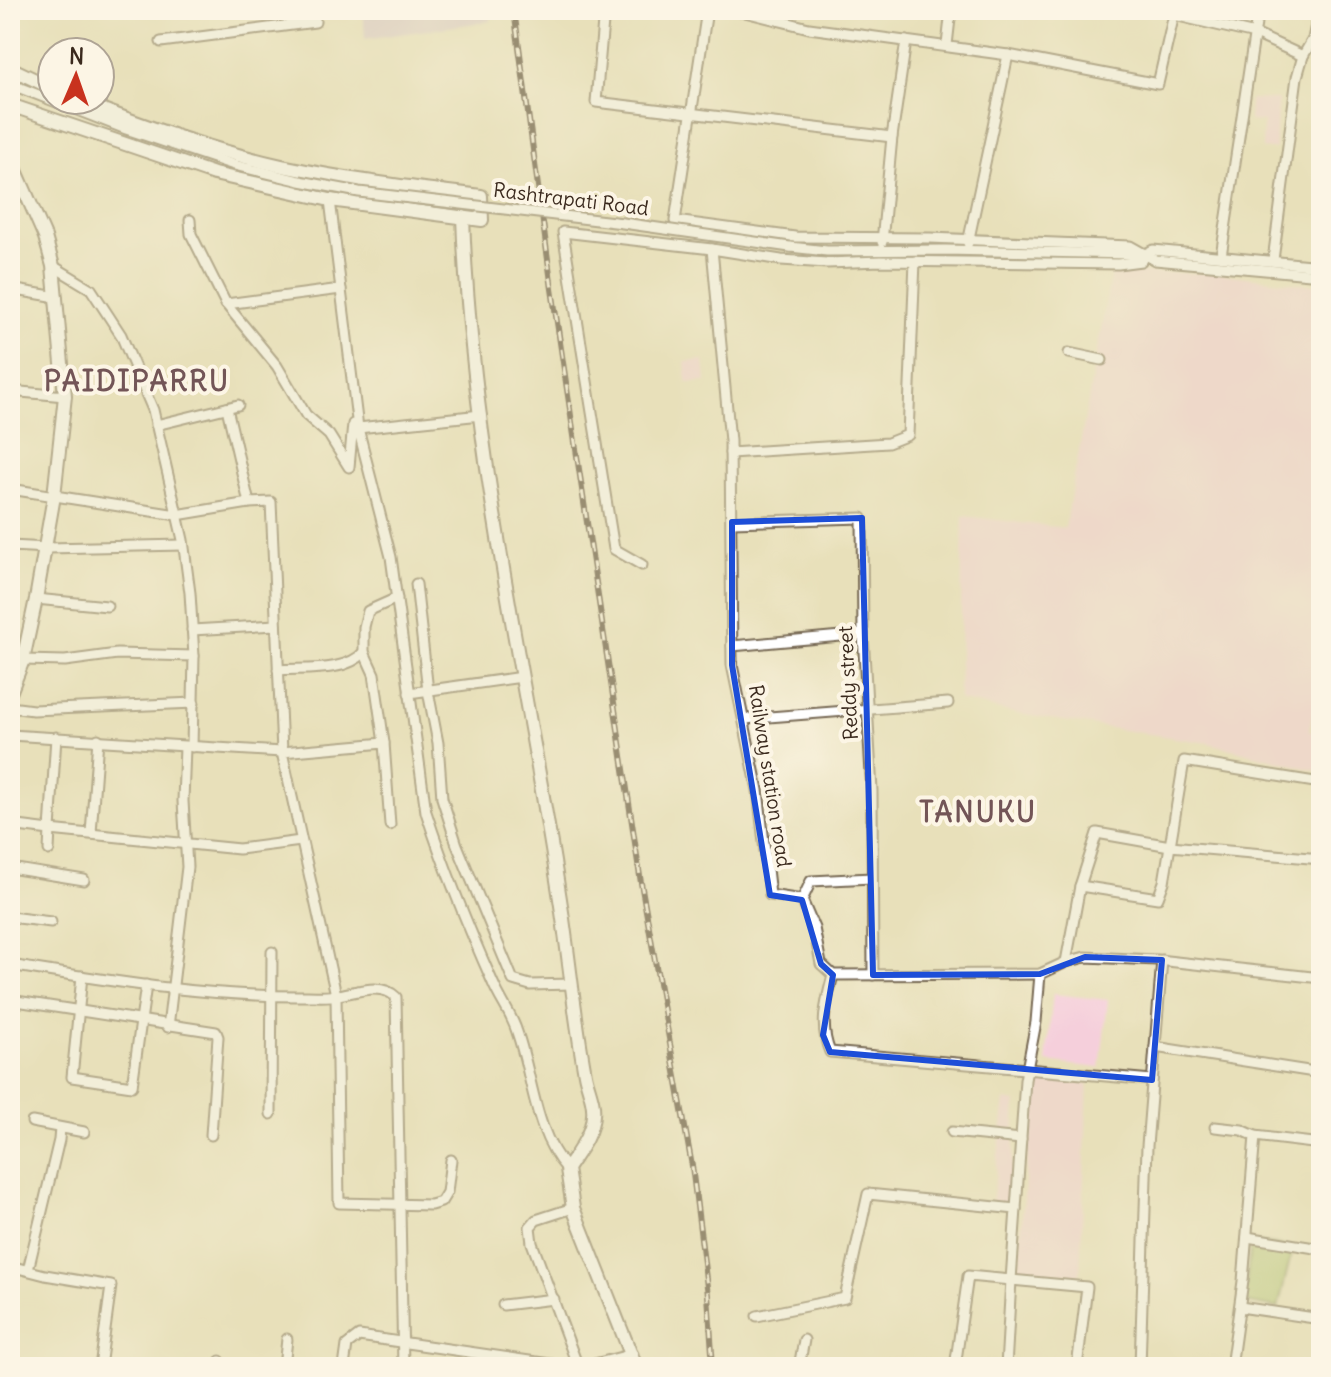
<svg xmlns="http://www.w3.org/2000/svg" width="1331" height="1377" font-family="Delius,sans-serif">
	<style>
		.built { fill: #f5cfdb }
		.industrial { fill: #d1bdcc }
		.green { fill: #a5bd63; stroke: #707440; stroke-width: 2 }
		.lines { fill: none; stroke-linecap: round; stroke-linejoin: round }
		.minor-casing { stroke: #786a55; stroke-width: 13 }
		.major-casing { stroke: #786a55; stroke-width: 16 }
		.minor { stroke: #fff; stroke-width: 9 }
		.major { stroke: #fff; stroke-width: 12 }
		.rail-casing { stroke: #3b2a1e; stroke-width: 6 }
		.rail { stroke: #fcf5e5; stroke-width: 3; stroke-dasharray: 9; stroke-linecap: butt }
		.minor-bridge-casing { stroke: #786a55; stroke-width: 13; stroke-linecap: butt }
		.minor-bridge { stroke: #fff; stroke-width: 9 }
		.marked { fill: none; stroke: #1d4ed8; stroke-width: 6; stroke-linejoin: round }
		.labels { text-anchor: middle; stroke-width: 8; stroke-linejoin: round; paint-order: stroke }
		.street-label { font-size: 20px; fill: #3b2a1e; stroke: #fcf5e5 }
		.district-label { font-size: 28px; font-weight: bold; letter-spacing: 2px; fill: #735557; stroke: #fcf5e5 }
	</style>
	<rect width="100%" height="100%" fill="#fcf5e5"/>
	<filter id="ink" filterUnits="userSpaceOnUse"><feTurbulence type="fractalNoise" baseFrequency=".0125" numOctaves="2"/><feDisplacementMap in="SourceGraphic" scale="16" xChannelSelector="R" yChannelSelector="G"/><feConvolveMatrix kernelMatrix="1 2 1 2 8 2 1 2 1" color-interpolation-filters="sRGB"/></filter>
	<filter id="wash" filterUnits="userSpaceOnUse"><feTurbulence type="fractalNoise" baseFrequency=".006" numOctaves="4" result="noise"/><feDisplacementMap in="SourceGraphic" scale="32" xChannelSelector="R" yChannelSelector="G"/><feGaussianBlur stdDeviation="1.8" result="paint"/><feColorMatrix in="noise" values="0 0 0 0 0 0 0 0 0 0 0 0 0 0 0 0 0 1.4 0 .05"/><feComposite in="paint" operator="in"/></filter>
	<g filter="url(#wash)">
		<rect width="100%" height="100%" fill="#e8e0ba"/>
		<!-- built -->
		<g class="built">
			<polygon points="1250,99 1278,100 1275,149 1262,149 1263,122 1249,121"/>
			<polygon points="1111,273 1214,273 1321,286 1321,679 1309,731 1321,734 1321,772 1208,743 1018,714 959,700 963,516 1065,528"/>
			<polygon points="704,360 706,382 687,383 685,362"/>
			<polygon points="1053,994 1108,1000 1100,1068 1046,1062"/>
			<polygon points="1033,1079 1088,1084 1080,1275 1018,1271"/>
			<polygon points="1005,1100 1016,1102 1010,1209 992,1203"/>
		</g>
		<!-- industrial -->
		<polygon class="industrial" points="363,10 489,10 491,21 365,39"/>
		<!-- green -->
		<polygon class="green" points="1251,1242 1293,1247 1278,1308 1244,1302"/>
	</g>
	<g filter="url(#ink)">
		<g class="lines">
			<!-- minor casing -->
			<g class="minor-casing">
				<g id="minor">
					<polyline points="604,10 596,102 892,137"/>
					<polyline points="707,10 675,221 795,237 930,238 1130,246 1155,260 1321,275"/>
					<polyline points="737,10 809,28 1008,55"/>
					<polyline points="1174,15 1255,34 1303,56"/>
					<polyline points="161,42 315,22 315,10"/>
					<polyline points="947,45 951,10"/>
					<polyline points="10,84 126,129 234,165 300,181"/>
					<path d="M 330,200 L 358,428 L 391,557 L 426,812 C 445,870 468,927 493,983 C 500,1000 512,1015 517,1032 C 533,1077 534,1132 567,1169"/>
					<polyline points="190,220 191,234 226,304 277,366 306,415 329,435 349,467 353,424"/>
					<polyline points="882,242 892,137 906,41"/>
					<polyline points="968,243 1008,55 1158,84 1175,10"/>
					<polyline points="790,247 827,251 945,250 1129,254 1145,254 1153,250 1321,266"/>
					<polyline points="712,249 730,441 732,665 758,790 770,895 802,900 814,928 821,964 833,975 1040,974 1066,962 1085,957 1158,960 1321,978"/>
					<polyline points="1221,256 1258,10"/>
					<polyline points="1273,260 1297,77 1303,56 1313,39 1319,10"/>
					<polyline points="53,266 91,289 121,335 153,410 183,540 190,593 194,656 192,747"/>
					<polyline points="10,289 57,297"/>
					<polyline points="226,304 341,289"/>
					<polyline points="1069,353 1102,360"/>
					<polyline points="10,391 65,396"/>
					<polyline points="156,425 238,405"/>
					<polyline points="358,428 481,415"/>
					<polyline points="730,453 888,443 908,435 915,261"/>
					<polyline points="10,489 177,515 249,503 227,408"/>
					<polyline points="732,522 862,518 863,634 872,791 873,975"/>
					<polyline points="10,546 48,548 183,545"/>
					<polyline points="642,565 614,549 563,232 712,249 781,260 827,263 881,261 1118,264 1141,261 1145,254"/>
					<polyline points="416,584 428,691 438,743 442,798 457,845 513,980 530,985 572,984"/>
					<polyline points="36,599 107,606"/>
					<polyline points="192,630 276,625"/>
					<polyline points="732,646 863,634"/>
					<polyline points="23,660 65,661 117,654 194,656"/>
					<path d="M 278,670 C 304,668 346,673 364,652"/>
					<polyline points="409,693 522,677"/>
					<polyline points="10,707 33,710 194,703"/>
					<polyline points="744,719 948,703"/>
					<polyline points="10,735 282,752 271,502 249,503"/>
					<polyline points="384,743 374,674 364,652 364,627 368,611 397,598"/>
					<polyline points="10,825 50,830 56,737"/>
					<polyline points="390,825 384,743 282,752 336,995 339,1203 431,1205 441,1202 447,1192 451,1160"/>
					<polyline points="91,833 98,739"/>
					<polyline points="49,850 50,830 239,849 301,841"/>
					<polyline points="10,868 84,880"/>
					<polyline points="1080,886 1158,898 1164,882 1170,846 1321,859"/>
					<polyline points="802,900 811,881 872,878"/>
					<polyline points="10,917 51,922"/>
					<polyline points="1162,960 1155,1047 1321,1073"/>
					<polyline points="1066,962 1080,886 1097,833 1170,846 1184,761 1321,783"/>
					<path d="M 10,965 C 108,981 208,997 308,996 C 318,996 328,997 338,995 C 357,992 381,982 396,997 L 403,1367"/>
					<path d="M 833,975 C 826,1002 819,1026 830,1052 L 1152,1080"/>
					<polyline points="82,976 72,1077 132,1086 146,985"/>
					<polyline points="10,1000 216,1032 218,1037 211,1135"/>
					<polyline points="168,1027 187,867 183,801 185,747"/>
					<polyline points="271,1114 272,952"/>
					<polyline points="32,1122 84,1132"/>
					<polyline points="1215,1127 1242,1130 1255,1136"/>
					<polyline points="952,1132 1021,1139"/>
					<polyline points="573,1208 536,1220 530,1227 532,1243 578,1367"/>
					<polyline points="1016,1209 1025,1080 1036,1022 1040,974"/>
					<polyline points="1247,1237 1321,1249"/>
					<polyline points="10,1266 45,1275 111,1286 100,1367"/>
					<polyline points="28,1270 59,1140 60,1128"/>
					<polyline points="503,1305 554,1299"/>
					<polyline points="1240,1307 1321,1319"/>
					<polyline points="757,1316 845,1298 868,1194 1016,1209 1011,1280 968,1276 955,1367"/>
					<polyline points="220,1367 220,1361"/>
					<polyline points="284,1367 287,1339"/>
					<polyline points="344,1367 347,1345 359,1336 571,1367"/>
					<polyline points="583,1367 633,1354"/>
					<polyline points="799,1367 804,1340"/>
					<polyline points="1006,1367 1011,1280 1087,1287 1077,1367"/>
					<polyline points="1140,1367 1147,1146 1155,1047"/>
					<polyline points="1231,1367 1243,1281 1255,1136 1321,1144"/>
				</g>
			</g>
			<!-- major casing -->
			<g class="major-casing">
				<g id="major">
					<polyline points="10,68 52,88"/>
					<path d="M 10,105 L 214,174 L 330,200 L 482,220 L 481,196 C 414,188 348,180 282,166 C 218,152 139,125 78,100"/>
					<polyline points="10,157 45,237 53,266 65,396 54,496 36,599 23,660 10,693"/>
					<path d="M 463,217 C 471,451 527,681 562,912 C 570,966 575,1020 585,1074 C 587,1086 595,1102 593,1115 C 592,1135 577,1153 567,1169 L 573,1208 L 636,1367"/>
				</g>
			</g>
			<!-- minor -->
			<use href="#minor" class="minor"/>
			<!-- major -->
			<use href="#major" class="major"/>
			<!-- rail casing -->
			<g class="rail-casing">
				<polyline id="rail" points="514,10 552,289 641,883 692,1166 708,1295 713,1367"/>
			</g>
			<!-- rail -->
			<use href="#rail" class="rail"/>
			<!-- minor-bridge casing -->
			<g class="minor-bridge-casing">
				<polyline id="minor-bridge" points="300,181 359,192 623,223 790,247"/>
			</g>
			<!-- minor-bridge -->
			<use href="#minor-bridge" class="minor-bridge"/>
		</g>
	</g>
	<!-- marked area -->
	<path d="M0 0H1331V1377H0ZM 862,518 L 873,975 L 1040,974 L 1085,957 L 1162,960 L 1152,1080 L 830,1052 L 823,1035 L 833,975 L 821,964 L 802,900 L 770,895 L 732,665 L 732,522 Z" fill="#e8e0ba" fill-opacity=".55" fill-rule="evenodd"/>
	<path class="marked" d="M 862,518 L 873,975 L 1040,974 L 1085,957 L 1162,960 L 1152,1080 L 830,1052 L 823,1035 L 833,975 L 821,964 L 802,900 L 770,895 L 732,665 L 732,522 Z"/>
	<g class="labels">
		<!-- street labels -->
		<g class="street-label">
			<text transform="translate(571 199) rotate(7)" y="7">Rashtrapati Road</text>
			<text transform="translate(848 683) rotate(-93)" y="7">Reddy street</text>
			<text transform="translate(770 776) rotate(81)" y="7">Railway station road</text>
		</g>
		<!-- district labels -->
		<g class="district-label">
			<text x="137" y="391">PAIDIPARRU</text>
			<text x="978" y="822">TANUKU</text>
		</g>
	</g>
	<!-- margin -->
	<rect width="1331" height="1377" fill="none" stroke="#fcf5e5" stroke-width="40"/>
	<!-- north arrow -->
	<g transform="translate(76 76) rotate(2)"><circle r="38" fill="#fcf5e5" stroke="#afa495" stroke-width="2"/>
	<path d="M0-6L14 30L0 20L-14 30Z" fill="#c8321e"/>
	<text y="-12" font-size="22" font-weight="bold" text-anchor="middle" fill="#3b2a1e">N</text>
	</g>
</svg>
